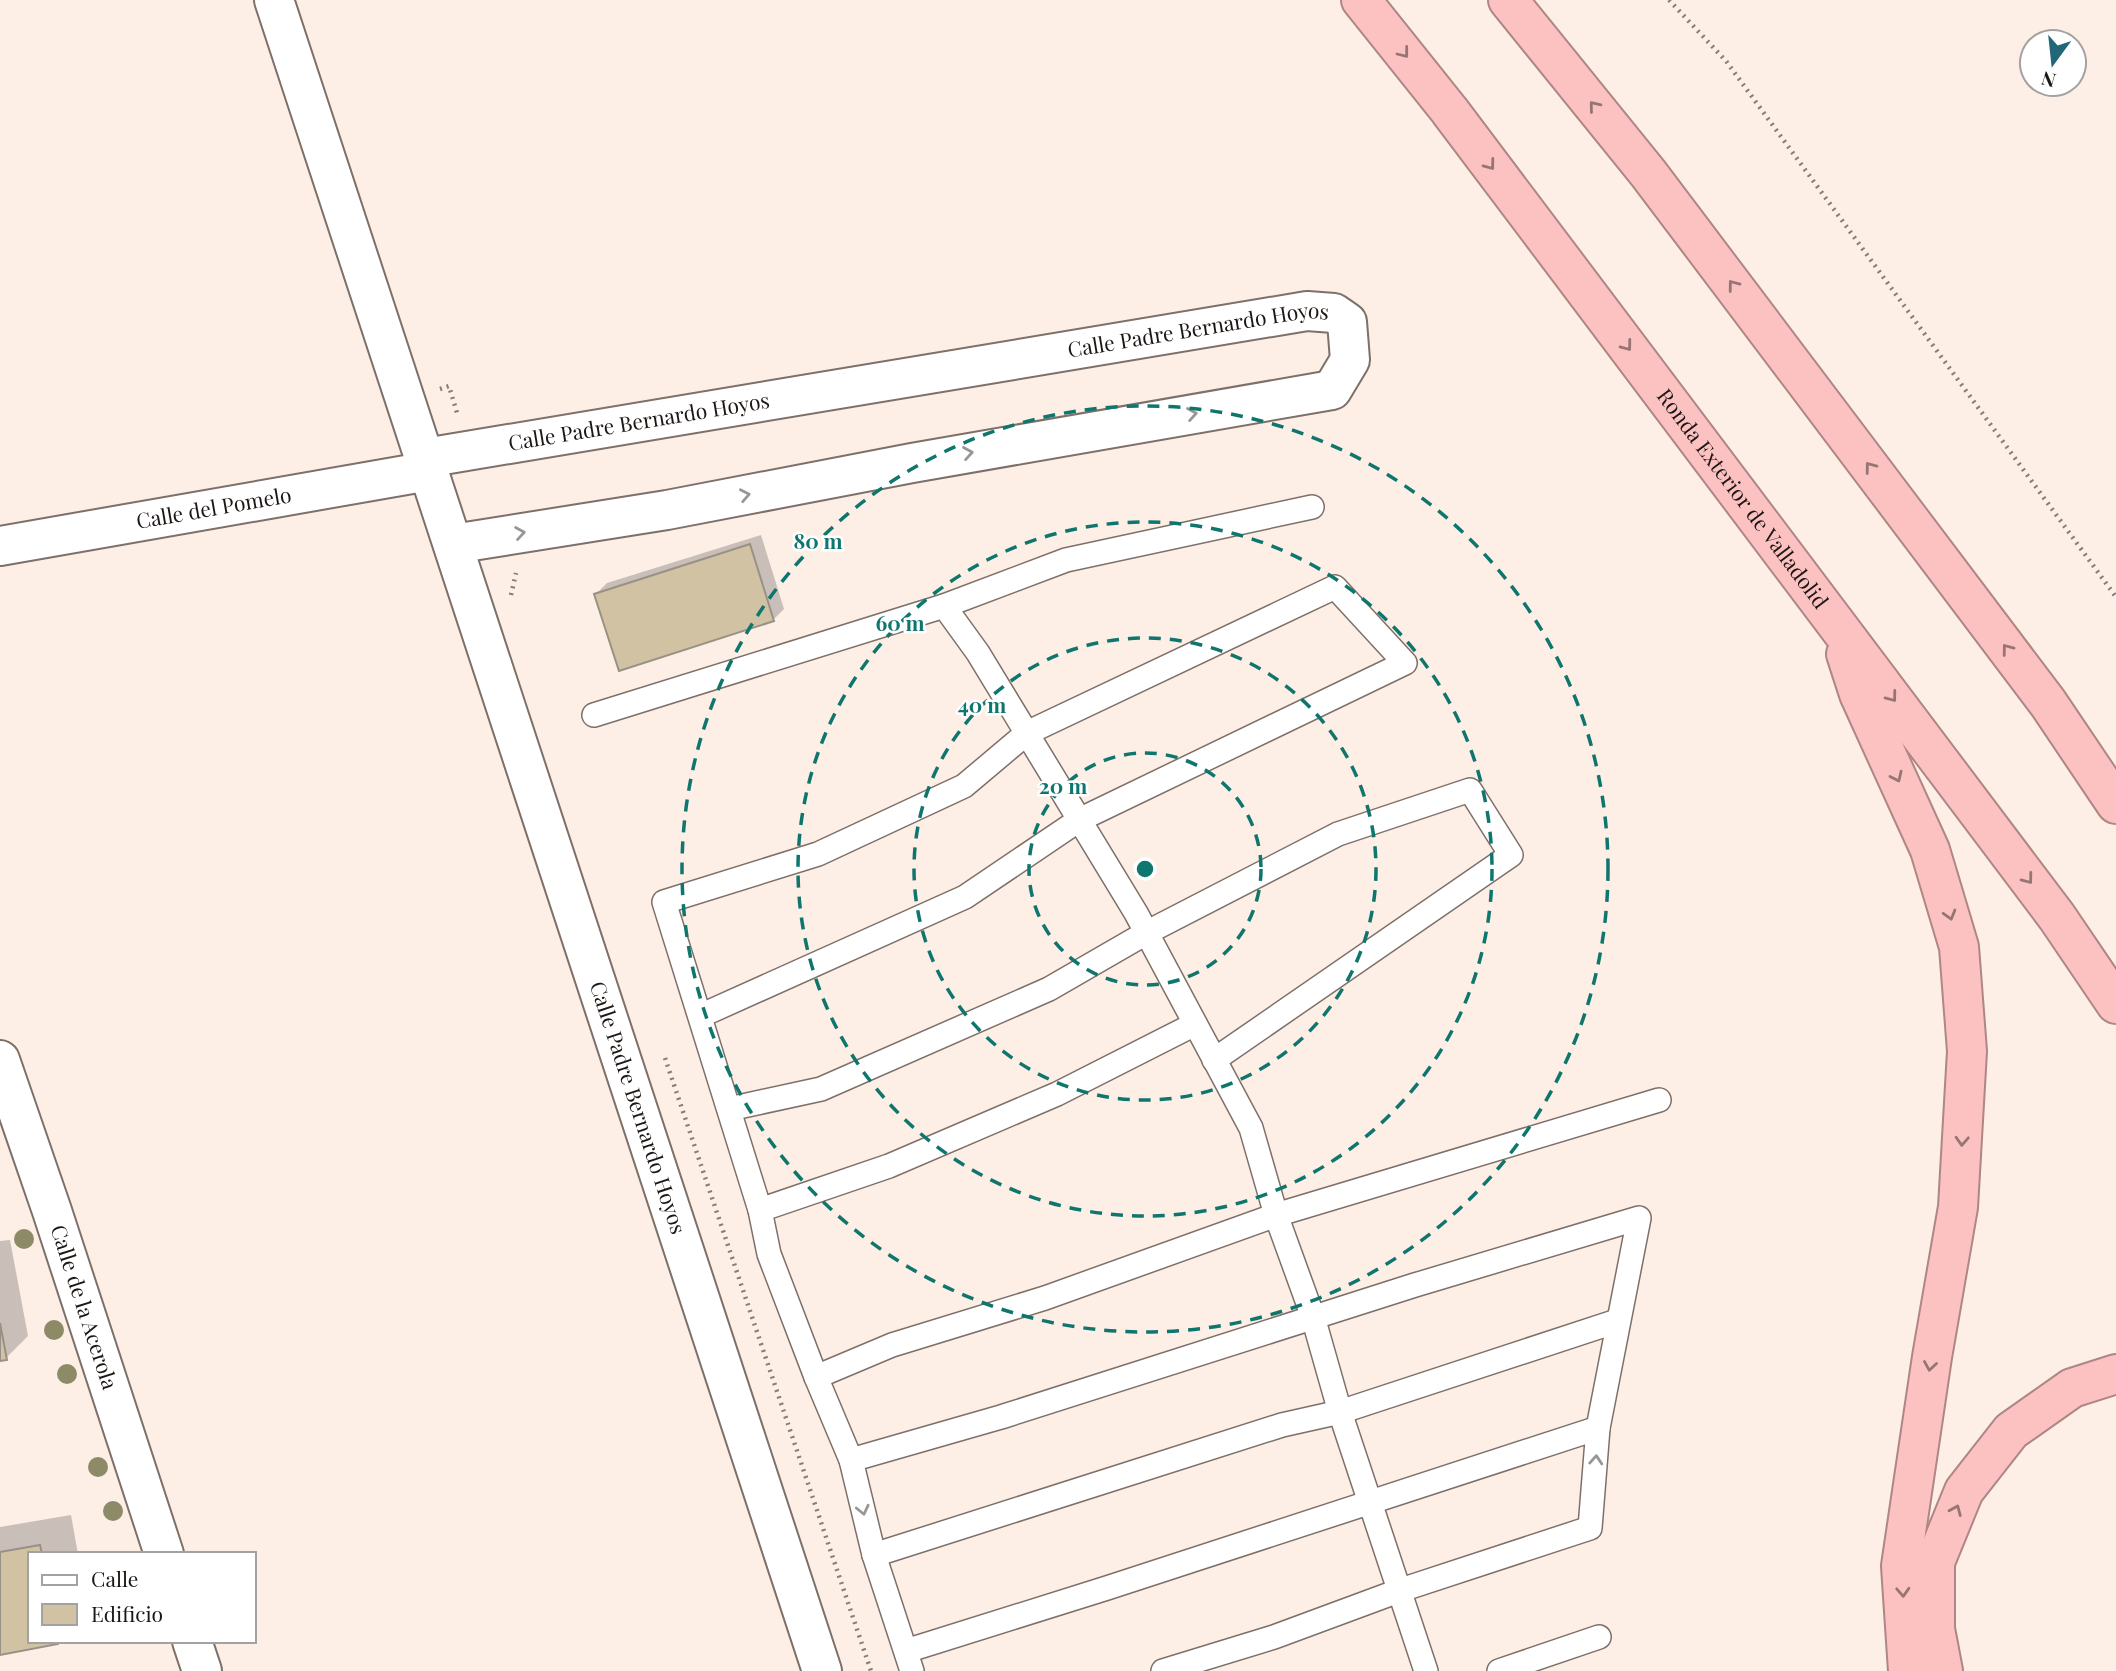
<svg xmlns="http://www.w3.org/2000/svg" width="2116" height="1671" font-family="'Playfair Display',serif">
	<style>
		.shadow { fill: #0003 }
		.building { fill: #d1c2a3; stroke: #989286; stroke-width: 2 }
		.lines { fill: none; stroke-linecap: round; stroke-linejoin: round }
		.lane-casing { stroke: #7d7069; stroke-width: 26 }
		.street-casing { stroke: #7d7069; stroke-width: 42 }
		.highway-casing { stroke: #ae8685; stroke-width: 42 }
		.path { stroke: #877d78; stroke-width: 4.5; stroke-dasharray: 2 5; stroke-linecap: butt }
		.lane { stroke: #fff; stroke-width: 23 }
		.street { stroke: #fff; stroke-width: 38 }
		.highway { stroke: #fcc2c2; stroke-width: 38 }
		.tree { fill: #8d8a68 }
		.oneway { stroke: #977574 }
		.oneway2 { stroke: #999795 }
		.ring { fill: none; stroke: #0f766e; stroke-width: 3.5; stroke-dasharray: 12 9 }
		.labels { text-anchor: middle; stroke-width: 5; stroke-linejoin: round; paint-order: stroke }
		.street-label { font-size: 21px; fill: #1c1714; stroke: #fff }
		.centre { fill: #0f766e; stroke: #fff; stroke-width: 3.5 }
		.ring-label { font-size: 21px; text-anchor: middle; font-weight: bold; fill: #0f766e; stroke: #fff; stroke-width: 5; stroke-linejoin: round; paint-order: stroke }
	</style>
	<rect width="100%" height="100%" fill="#fdeee6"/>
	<!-- shadow -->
	<g class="shadow">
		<polygon points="761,535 784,609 773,620 596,594 607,583"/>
		<polygon points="10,1240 28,1336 6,1358 0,1359 0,1241"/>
		<polygon points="71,1515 78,1554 30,1554 30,1641 59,1641 0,1653 0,1527"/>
	</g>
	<!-- building -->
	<g class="building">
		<polygon points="750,544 774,621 619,671 594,594"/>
		<polygon points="0,1323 7,1360 0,1361"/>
		<polygon points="40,1545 42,1554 30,1554 30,1641 58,1641 58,1644 0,1655 0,1552"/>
	</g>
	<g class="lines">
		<!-- lane casing -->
		<g class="lane-casing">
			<g id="lane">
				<polyline points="944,606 1066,560 1312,507"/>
				<polyline points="594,715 944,606 978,653 1136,913 1251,1128 1276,1215 1313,1317 1340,1412 1426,1671"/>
				<polyline points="700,1016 965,897 1079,820 1405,663 1335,587 1027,733 964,786 818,854 664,902 760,1210 889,1166 1057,1094 1195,1024"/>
				<polyline points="729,1109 821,1089 1049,989 1146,933 1338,834 1470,790 1511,855 1214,1060"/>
				<polyline points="760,1210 769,1254 816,1377 851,1460 874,1555 912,1671"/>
				<polyline points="816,1377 892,1345 1045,1298 1276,1215 1659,1100"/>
				<polyline points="851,1460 1001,1417 1415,1285 1639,1218 1598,1428 1590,1528 1401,1590 1274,1637 1163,1671"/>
				<polyline points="874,1555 1282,1425 1340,1412 1617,1321"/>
				<polyline points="906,1651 1107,1588 1598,1428"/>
				<polyline points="1499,1671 1599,1637"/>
			</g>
		</g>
		<!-- street casing -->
		<g class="street-casing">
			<g id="street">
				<path id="s1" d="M 274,0 L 822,1671"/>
				<path id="s2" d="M 425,458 L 1307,311 L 1334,313 L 1347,322 L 1350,360 L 1332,390 L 912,463 L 667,510 L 453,544"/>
				<path id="s3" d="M 0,546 L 429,471"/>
				<path id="s4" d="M 0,1060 L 52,1211 L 164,1554"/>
				<polyline points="192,1641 202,1671"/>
			</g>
		</g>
		<!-- highway casing -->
		<g class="highway-casing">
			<g id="highway">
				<path id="s5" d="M 1361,0 L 1449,110 L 2057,917 L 2116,1004"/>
				<polyline points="1508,0 1648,173 2048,703 2116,804"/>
				<polyline points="1846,654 1859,694 1930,850 1959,947 1967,1051 1958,1207 1932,1357 1901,1566 1908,1671"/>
				<polyline points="1943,1671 1935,1629 1935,1562 1964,1491 2011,1431 2072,1388 2116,1374"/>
			</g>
		</g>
		<!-- path -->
		<g class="path">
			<polyline points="1669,0 1726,61 2116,597"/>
			<polyline points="440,389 449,386 457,413"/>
			<polyline points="511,595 516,573"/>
			<polyline points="665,1058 871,1671"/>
		</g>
		<!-- lane -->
		<use href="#lane" class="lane"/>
		<!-- street -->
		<use href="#street" class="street"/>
		<!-- highway -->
		<use href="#highway" class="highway"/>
	</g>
	<!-- trees -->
	<g class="tree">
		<circle cx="24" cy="1239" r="10"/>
		<circle cx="54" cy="1330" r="10"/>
		<circle cx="67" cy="1374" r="10"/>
		<circle cx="98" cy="1467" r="10"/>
		<circle cx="113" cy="1511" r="10"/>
	</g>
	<!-- one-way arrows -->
	<defs><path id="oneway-chevron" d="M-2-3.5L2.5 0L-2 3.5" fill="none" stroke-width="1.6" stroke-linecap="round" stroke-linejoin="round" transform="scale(1.75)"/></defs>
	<g class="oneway">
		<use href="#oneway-chevron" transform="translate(1404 53) rotate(52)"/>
		<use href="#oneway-chevron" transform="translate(1594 106) rotate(-129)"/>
		<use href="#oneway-chevron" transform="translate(1490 165) rotate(53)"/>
		<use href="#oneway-chevron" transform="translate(1733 285) rotate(-127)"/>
		<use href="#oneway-chevron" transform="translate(1627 346) rotate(53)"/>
		<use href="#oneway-chevron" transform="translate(1870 467) rotate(-127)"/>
		<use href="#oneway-chevron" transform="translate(2007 649) rotate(-127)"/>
		<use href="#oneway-chevron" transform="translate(1892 697) rotate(53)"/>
		<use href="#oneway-chevron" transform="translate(1897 777) rotate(65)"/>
		<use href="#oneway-chevron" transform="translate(2028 879) rotate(53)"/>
		<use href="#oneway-chevron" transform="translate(1950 915) rotate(74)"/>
		<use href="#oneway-chevron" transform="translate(1962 1141) rotate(93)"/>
		<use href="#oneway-chevron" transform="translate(1930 1366) rotate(99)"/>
		<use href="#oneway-chevron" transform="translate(1956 1510) rotate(-67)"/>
		<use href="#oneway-chevron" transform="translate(1903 1592) rotate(87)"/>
	</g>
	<g class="oneway2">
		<use href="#oneway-chevron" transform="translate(1192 414) rotate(-10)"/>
		<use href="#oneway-chevron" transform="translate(968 453) rotate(-10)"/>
		<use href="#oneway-chevron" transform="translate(745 495) rotate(-11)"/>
		<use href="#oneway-chevron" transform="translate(520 533) rotate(-9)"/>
		<use href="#oneway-chevron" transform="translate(1596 1460) rotate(-86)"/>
		<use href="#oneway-chevron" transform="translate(863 1510) rotate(77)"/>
	</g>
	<!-- distance rings -->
	<g class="ring">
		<circle cx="1145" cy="869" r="116"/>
		<circle cx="1145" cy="869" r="231"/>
		<circle cx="1145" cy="869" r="347"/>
		<circle cx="1145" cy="869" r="463"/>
	</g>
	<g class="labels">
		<!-- street labels -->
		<g class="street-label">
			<text dy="7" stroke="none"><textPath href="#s2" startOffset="784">Calle Padre Bernardo Hoyos</textPath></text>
			<text dy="7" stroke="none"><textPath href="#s2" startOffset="217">Calle Padre Bernardo Hoyos</textPath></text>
			<text dy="7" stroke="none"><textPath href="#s5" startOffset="628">Ronda Exterior de Valladolid</textPath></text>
			<text dy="7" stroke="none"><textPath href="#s3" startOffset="217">Calle del Pomelo</textPath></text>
			<text dy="7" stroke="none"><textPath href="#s1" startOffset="1166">Calle Padre Bernardo Hoyos</textPath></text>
			<text dy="7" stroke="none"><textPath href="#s4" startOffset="261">Calle de la Acerola</textPath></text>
		</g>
	</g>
	<circle cx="1145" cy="869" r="10" class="centre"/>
	<g class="ring-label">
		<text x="818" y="549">80 m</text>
		<text x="900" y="631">60 m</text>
		<text x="982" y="713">40 m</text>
		<text x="1063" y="794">20 m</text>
	</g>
	<!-- legend -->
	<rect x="28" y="1552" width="228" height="91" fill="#ffffff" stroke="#a4a2a1" stroke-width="2"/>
	<rect x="42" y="1575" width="35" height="10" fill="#ffffff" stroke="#a4a2a1" stroke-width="2"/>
	<text x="91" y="1587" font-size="21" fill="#1c1714">Calle</text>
	<rect x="42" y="1604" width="35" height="21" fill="#d1c2a3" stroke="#a4a2a1" stroke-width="2"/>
	<text x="91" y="1622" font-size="21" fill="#1c1714">Edificio</text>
	<!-- north arrow -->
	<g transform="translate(2053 63) rotate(195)"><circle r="33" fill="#ffffff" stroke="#a4a2a1" stroke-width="2"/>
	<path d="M0-5L12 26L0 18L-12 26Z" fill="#226778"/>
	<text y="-10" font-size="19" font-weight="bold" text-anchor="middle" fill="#1c1714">N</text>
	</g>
</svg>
